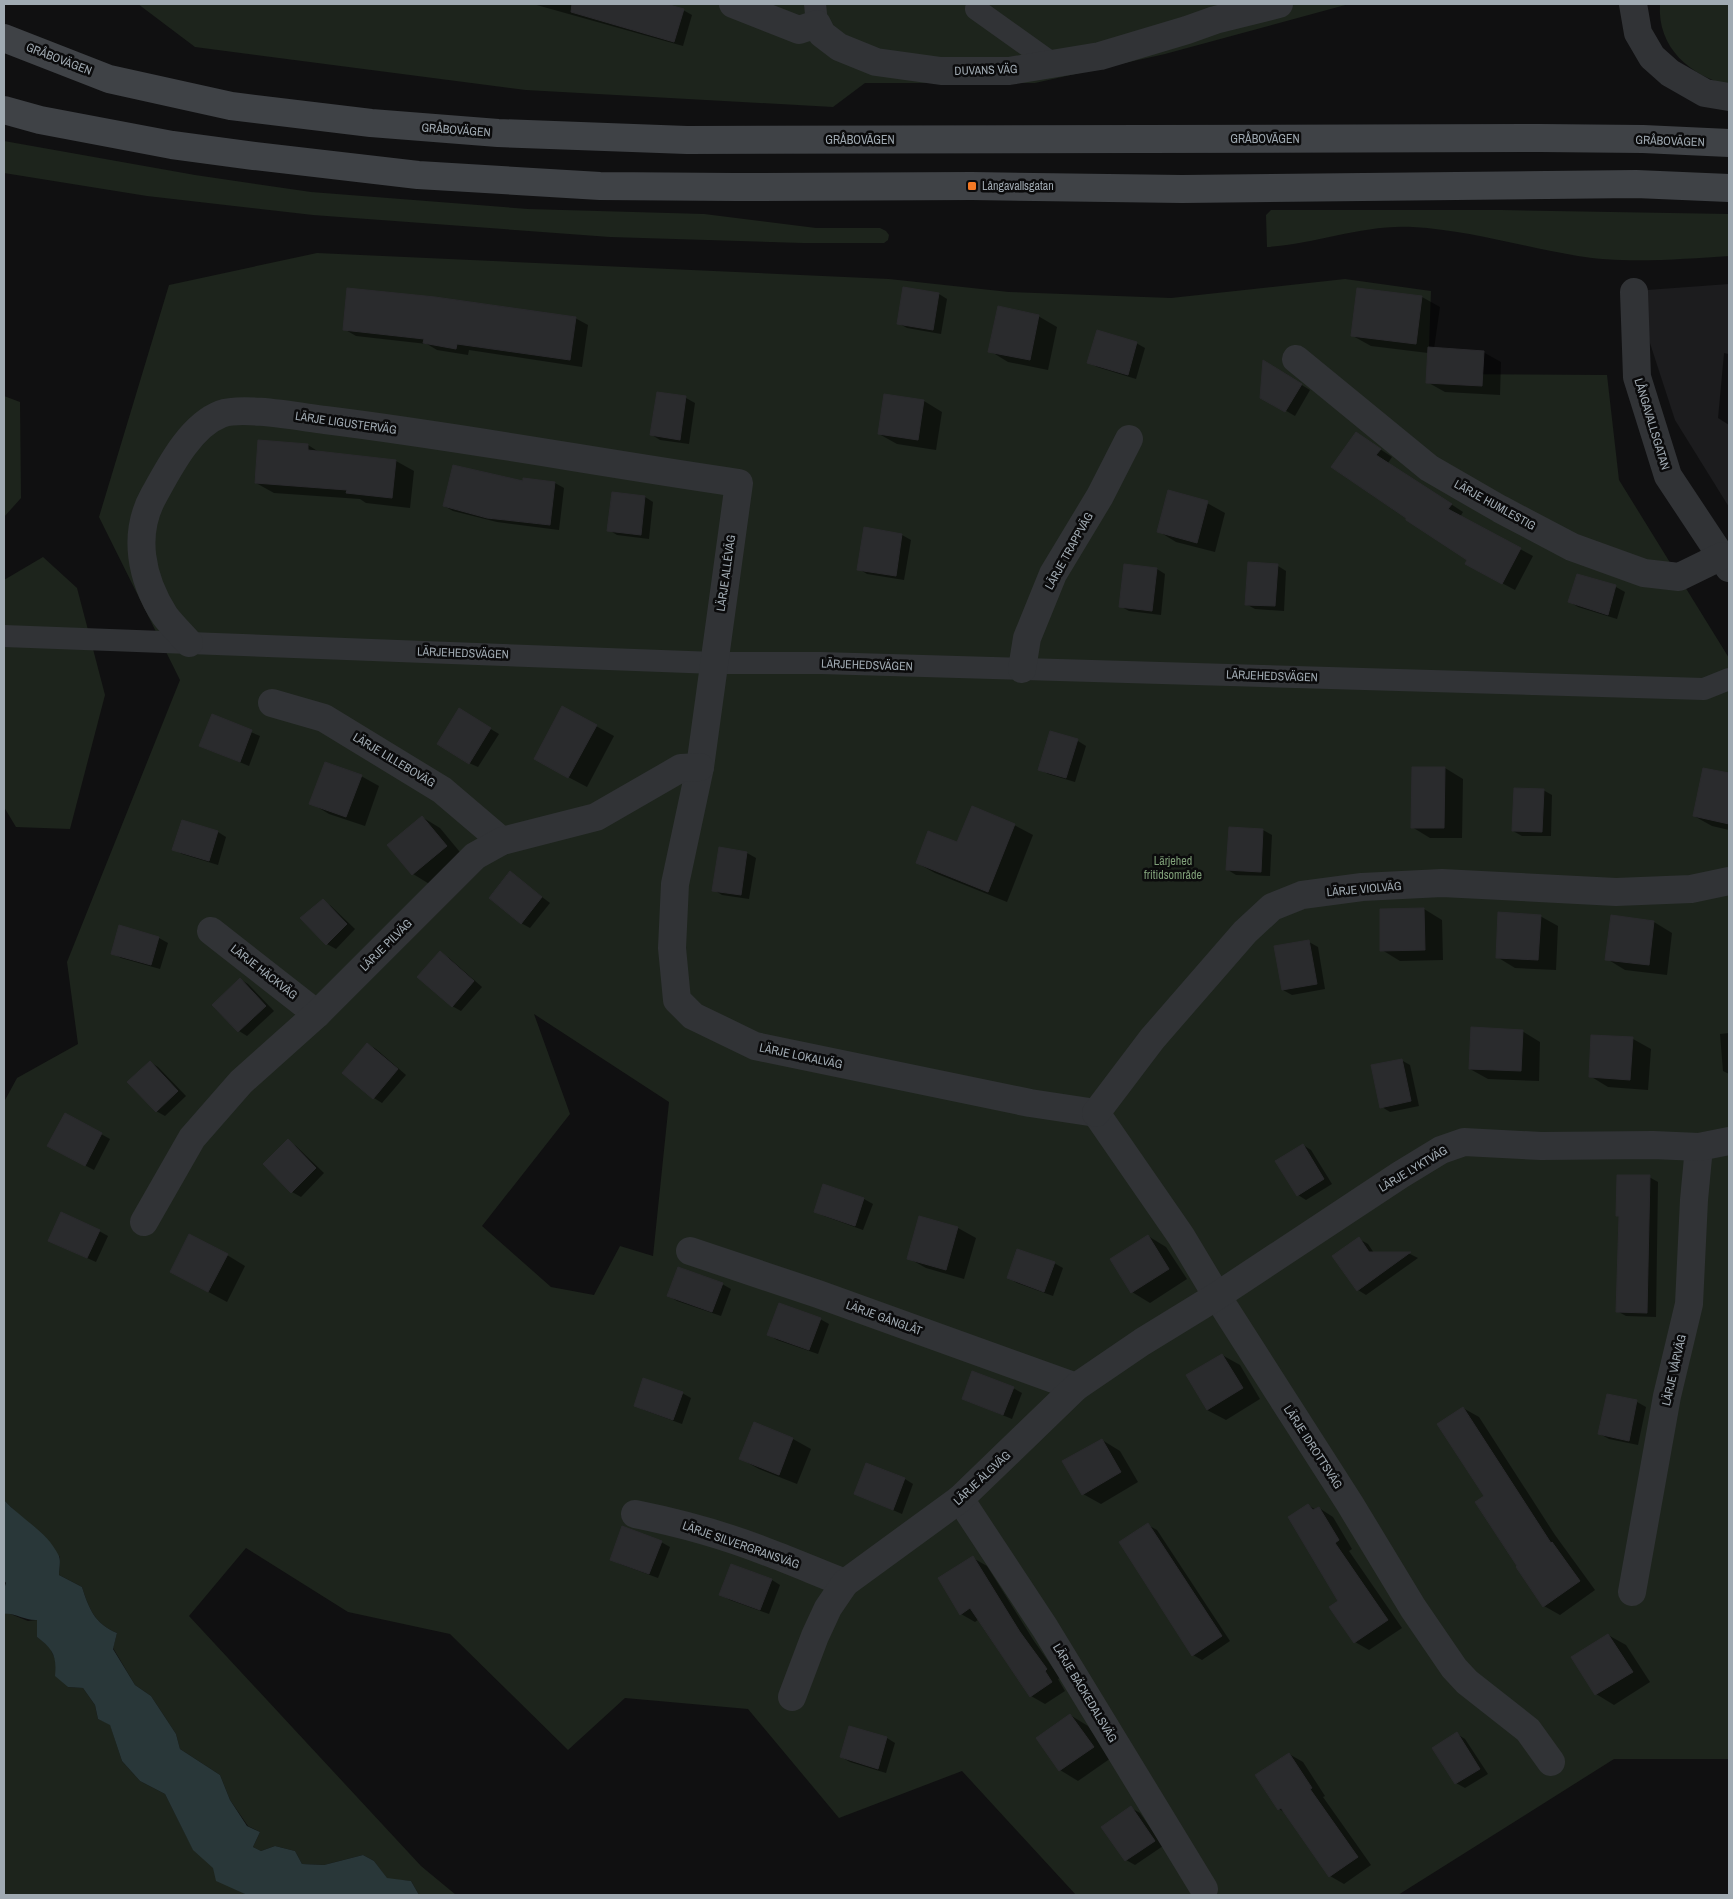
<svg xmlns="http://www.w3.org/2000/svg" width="1733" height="1899" font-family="'Archivo Narrow',sans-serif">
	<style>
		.built { fill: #1c1c1e }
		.green { fill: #1d241c; fill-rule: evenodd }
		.water { fill: #293739 }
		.shadow { fill: #0007 }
		.building { fill: #2a2b2d; stroke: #2a2a2d }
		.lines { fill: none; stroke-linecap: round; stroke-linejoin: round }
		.lane { stroke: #313336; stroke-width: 22 }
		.street { stroke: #313336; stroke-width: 28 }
		.secondary { stroke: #3f4246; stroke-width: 28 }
		.poi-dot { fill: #f37925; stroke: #0b0b0c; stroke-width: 2 }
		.labels { text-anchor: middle; stroke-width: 5; stroke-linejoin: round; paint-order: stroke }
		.street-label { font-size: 12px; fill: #a0aab2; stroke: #0b0b0c }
		.poi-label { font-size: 12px; fill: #a0aab2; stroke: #0b0b0c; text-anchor: start }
		.park-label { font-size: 12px; fill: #7e9e77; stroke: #0b0b0c }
	</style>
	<rect width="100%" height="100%" fill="#101011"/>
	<!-- built -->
	<polygon class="built" points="1729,284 1729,507 1675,420 1633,291"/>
	<!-- green -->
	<g class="green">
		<polygon points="138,4 1349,4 1165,54 1035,83 865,83 833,107 526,90 195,47"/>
		<path d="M 1660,4 L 1729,4 L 1729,86 C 1690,75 1657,48 1660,4 Z"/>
		<polygon points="4,141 195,175 311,192 528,209 704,214 816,228 880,228 886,231 889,235 888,240 884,243 803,243 610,237 313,215 147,196 4,173"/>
		<path d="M 1271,210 L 1501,210 L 1729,214 L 1729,256 C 1683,259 1623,264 1578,256 C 1523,247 1468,230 1413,227 C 1364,224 1316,244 1267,247 L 1266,215 Z"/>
		<path d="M 317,253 L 889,279 L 1009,292 L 1171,298 L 1345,279 L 1431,291 L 1428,374 L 1607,375 L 1619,480 L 1729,658 L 1729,1759 L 1614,1759 L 1398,1895 L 1076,1895 L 962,1771 L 839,1818 L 748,1709 L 625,1698 L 568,1750 L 450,1634 L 348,1612 L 246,1548 L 189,1616 L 421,1866 L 456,1895 L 419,1895 L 411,1881 L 387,1879 L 374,1861 L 363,1855 L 324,1865 L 302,1864 L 295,1851 L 275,1846 L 261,1851 L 253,1847 L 260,1832 L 248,1826 L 230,1800 L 220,1775 L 180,1749 L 176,1734 L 151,1696 L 135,1685 L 113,1648 L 117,1633 C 95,1624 89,1609 82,1587 L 59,1575 L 60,1557 L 4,1500 L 4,1102 L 17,1078 L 78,1044 L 67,962 L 180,680 L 99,517 L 169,285 ZM 534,1014 L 669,1102 L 653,1256 L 620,1246 L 594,1295 L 551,1287 L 482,1226 L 570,1114 Z"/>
		<polygon points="4,396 20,402 21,498 4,517"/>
		<polygon points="43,557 77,588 105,695 70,829 16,827 4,807 4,580"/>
		<polygon points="8,1613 28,1621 37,1620 37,1637 49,1646 68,1687 83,1688 95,1705 98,1719 110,1724 122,1761 140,1781 165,1794 193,1849 245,1894 257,1895 4,1895 4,1614"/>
	</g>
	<!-- water -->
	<path class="water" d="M 4,1500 C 21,1519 47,1531 59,1556 C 61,1561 59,1569 59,1575 L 82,1587 C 89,1609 95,1624 117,1633 L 113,1649 L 135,1685 L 151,1696 L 176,1734 L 180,1749 L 220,1775 L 230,1800 L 247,1826 L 260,1832 L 253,1847 L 261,1851 L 275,1846 L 295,1851 L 302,1864 L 324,1865 L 363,1855 L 374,1861 L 387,1878 L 411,1881 L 419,1895 L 257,1895 L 245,1894 L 216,1881 L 213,1868 L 193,1850 L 165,1794 L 140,1781 L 122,1761 L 110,1725 L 98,1719 L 95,1705 L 83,1688 L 68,1687 L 55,1676 C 57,1656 53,1649 37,1637 L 37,1620 C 25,1621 14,1612 4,1614 L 4,1589 L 6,1583 L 4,1580 Z"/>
	<!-- shadow -->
	<g class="shadow">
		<polygon points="533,4 662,4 683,10 692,15 683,46"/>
		<polygon points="939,294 947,299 941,334 907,328 898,323"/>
		<polygon points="1422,297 1440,307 1434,349 1483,352 1501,362 1500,395 1445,392 1427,382 1428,353 1371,346 1353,336"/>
		<polygon points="1038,316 1057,327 1048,370 1008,362 990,351"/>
		<polygon points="575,318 588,325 582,367 469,350 468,355 437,350 427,344 356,336 344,329"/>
		<polygon points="1136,343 1145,348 1136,379 1097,367 1088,362"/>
		<polygon points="1724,353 1729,354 1729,425 1718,418"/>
		<polygon points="1264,362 1310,390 1295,416 1262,397"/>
		<polygon points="658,393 686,398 695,403 689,444 660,440 652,435"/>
		<polygon points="924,401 942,412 936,450 897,444 879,434"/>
		<polygon points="1368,441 1392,457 1388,463 1463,512 1460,517 1533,556 1515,590 1479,571 1469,559 1408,517"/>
		<polygon points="308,445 319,452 396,461 414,471 410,508 366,503 360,499 274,493 256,483"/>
		<polygon points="524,479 555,483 564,488 559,530 497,522 453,511 444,506 524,483"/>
		<polygon points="645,497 653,502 649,539 617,535 609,530"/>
		<polygon points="1207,503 1225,513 1215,552 1176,542 1158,531"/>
		<polygon points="902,535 911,540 904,580 867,574 859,569"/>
		<polygon points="1278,566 1286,571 1284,611 1255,609 1246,604"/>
		<polygon points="1157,569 1165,574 1161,615 1129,611 1120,606"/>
		<polygon points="1577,576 1616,587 1625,592 1617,619 1578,607 1570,602"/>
		<polygon points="459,710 499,734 478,767 469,763"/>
		<polygon points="213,716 260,736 249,766 201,746"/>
		<polygon points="596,726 614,736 587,787 553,769"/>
		<polygon points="1051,732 1078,741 1086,746 1075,782 1048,774 1039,769"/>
		<polygon points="1413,768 1445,768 1463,779 1462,838 1430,838 1412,827"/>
		<polygon points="1704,769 1729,774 1729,830 1712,826 1694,816"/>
		<polygon points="361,776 379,786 365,826 329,814 311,803"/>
		<polygon points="1543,790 1552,795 1551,836 1522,836 1513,831"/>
		<polygon points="422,817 440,828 464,857 431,885 413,874"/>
		<polygon points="183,822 218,832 226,837 218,865 182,854 174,849"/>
		<polygon points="1014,825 1033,835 1007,902 935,873 917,863 958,844"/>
		<polygon points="1230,828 1263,830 1272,835 1270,876 1236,875 1228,870"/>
		<polygon points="720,849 747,853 756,858 749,899 722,895 714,890"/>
		<polygon points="510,873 550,903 530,928 521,923"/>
		<polygon points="323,901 331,906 355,929 336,949 327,944"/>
		<polygon points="1424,909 1442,920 1443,960 1400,961 1382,950 1381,910"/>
		<polygon points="1540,916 1558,926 1556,970 1515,968 1497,957"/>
		<polygon points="1612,917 1654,922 1672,933 1667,975 1625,970 1607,959"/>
		<polygon points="120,927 159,938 168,943 160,969 121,958 112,953"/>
		<polygon points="1309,942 1318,947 1325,989 1292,995 1283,990"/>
		<polygon points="440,953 449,958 482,987 461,1011 452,1006"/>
		<polygon points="240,979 248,984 274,1011 247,1036 239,1031"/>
		<polygon points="1522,1031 1540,1042 1539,1081 1488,1079 1470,1069"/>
		<polygon points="1729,1033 1729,1074 1723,1071 1720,1034"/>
		<polygon points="1593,1036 1633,1039 1651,1049 1648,1090 1608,1087 1590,1076"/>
		<polygon points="367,1044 376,1049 406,1075 382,1103 374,1098"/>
		<polygon points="1401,1060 1410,1065 1419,1106 1390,1112 1382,1107"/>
		<polygon points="150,1062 158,1067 186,1096 165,1116 156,1111"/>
		<polygon points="65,1114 110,1139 94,1170 57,1151"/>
		<polygon points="288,1141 296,1146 324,1173 301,1197 292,1192"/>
		<polygon points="1303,1145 1311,1150 1332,1184 1306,1200 1298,1195"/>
		<polygon points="1649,1177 1658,1182 1656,1317 1626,1316 1617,1311 1621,1217 1618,1215"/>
		<polygon points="824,1185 864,1199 873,1204 863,1230 824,1216 815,1211"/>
		<polygon points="958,1228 976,1238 964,1279 926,1268 908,1258"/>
		<polygon points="99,1231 108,1236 96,1262 58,1245"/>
		<polygon points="1148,1236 1166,1247 1187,1279 1150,1303 1132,1292"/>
		<polygon points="1359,1239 1368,1244 1374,1253 1410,1254 1418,1258 1366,1295 1358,1290"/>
		<polygon points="227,1255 245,1266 227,1302 190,1282"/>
		<polygon points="1054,1263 1063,1268 1053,1296 1017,1283 1009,1278"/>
		<polygon points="722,1284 731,1289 721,1316 677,1301 669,1296"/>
		<polygon points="820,1319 829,1324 818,1354 777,1340 769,1335"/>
		<polygon points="1222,1355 1240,1365 1260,1399 1226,1420 1207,1410"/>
		<polygon points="1013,1388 1022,1393 1012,1419 963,1399"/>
		<polygon points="682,1393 691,1398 682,1424 644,1410 635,1405"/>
		<polygon points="1608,1396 1637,1402 1646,1407 1638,1445 1609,1439 1600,1434"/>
		<polygon points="1463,1408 1479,1417 1555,1535 1595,1590 1560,1615 1544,1606 1486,1496"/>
		<polygon points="755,1424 793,1439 811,1449 797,1484 759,1469 741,1459"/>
		<polygon points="1102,1440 1120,1451 1138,1482 1101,1504 1083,1494"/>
		<polygon points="905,1479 913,1484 902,1514 856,1494"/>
		<polygon points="1308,1505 1316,1510 1319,1508 1333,1517 1352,1549 1349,1551 1402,1628 1369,1650 1355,1642"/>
		<polygon points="1148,1525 1157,1530 1230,1641 1202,1660 1193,1655"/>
		<polygon points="661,1542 670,1547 658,1578 620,1564 611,1559"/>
		<polygon points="973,1558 987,1566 1034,1641 1060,1678 1058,1679 1065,1691 1045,1704 1031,1696 979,1619 975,1622 961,1614"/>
		<polygon points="772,1580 780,1585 769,1614 730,1600 721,1595"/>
		<polygon points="1608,1635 1626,1645 1650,1682 1614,1705 1596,1694"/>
		<polygon points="1070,1715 1088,1726 1111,1758 1078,1781 1060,1770"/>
		<polygon points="850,1727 887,1738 895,1743 886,1773 850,1762 841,1757"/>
		<polygon points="1457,1734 1465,1739 1488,1774 1465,1788 1456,1783"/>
		<polygon points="1289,1754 1303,1762 1325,1796 1323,1797 1371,1865 1344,1884 1330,1876 1286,1813 1279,1809"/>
		<polygon points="1131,1808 1140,1813 1163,1846 1135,1865 1126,1860 1103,1827"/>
	</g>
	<!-- building -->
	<g class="building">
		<polygon points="572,4 666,4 684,9 674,42 571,12"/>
		<polygon points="903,287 939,293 933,330 897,324"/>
		<polygon points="347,288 435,297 576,317 570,360 457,344 456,349 423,343 424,339 343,330"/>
		<polygon points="1357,288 1422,296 1416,344 1351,336"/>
		<polygon points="998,306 1039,315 1030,360 988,352"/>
		<polygon points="1097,330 1137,342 1128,375 1087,363"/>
		<polygon points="1428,347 1484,351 1482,386 1426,383"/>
		<polygon points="1263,360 1302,384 1285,412 1260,398"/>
		<polygon points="657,392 686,396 680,440 650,435"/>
		<polygon points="884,394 924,400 918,440 878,434"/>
		<polygon points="1356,432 1381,449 1376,455 1452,504 1448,509 1521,548 1502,584 1465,564 1467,560 1406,520 1406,518 1331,467"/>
		<polygon points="258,440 308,444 308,450 396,460 392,498 346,493 347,490 255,483"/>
		<polygon points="453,465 523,481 523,478 555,482 550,525 487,518 443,506"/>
		<polygon points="1168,490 1208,501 1197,543 1157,532"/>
		<polygon points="612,492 645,496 641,535 607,531"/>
		<polygon points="864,527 902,534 896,576 857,570"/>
		<polygon points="1248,562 1278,564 1275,606 1245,605"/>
		<polygon points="1124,564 1157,568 1152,611 1119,607"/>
		<polygon points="1577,574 1616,585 1608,615 1568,602"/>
		<polygon points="562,706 597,725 568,778 534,759"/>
		<polygon points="459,708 491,728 469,764 437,744"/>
		<polygon points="212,714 252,730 240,762 199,746"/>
		<polygon points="1050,731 1078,739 1066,778 1038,770"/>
		<polygon points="325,762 362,775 346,817 309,804"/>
		<polygon points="1412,767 1445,767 1444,828 1411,828"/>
		<polygon points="1703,768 1729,773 1729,824 1693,816"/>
		<polygon points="1514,788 1544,789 1542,832 1512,831"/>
		<polygon points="972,806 1015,824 988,892 916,863 928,831 957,842"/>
		<polygon points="422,816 447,846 412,875 387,845"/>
		<polygon points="182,820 218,831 209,861 172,850"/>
		<polygon points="1229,827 1263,829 1261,872 1226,870"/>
		<polygon points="719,847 747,852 741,895 712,891"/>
		<polygon points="510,871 542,897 521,924 489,898"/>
		<polygon points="323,899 347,924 326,945 300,918"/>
		<polygon points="1424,908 1425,950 1380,951 1380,909"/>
		<polygon points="1498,912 1541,915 1538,960 1496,958"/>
		<polygon points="1611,915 1654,921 1649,965 1605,960"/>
		<polygon points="119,925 159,937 151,965 111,954"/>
		<polygon points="1309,940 1317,984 1282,990 1274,946"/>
		<polygon points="440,951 474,981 452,1007 417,977"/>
		<polygon points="240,978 266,1006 238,1032 212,1005"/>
		<polygon points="1471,1027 1523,1030 1521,1071 1469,1069"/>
		<polygon points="1591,1035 1633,1037 1630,1080 1589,1077"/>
		<polygon points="367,1043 398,1069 373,1099 342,1073"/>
		<polygon points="1402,1059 1411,1101 1380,1108 1371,1065"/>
		<polygon points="150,1061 178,1091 156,1112 127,1082"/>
		<polygon points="65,1113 102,1133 85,1166 47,1146"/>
		<polygon points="288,1139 316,1168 291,1193 263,1164"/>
		<polygon points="1303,1144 1324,1179 1297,1196 1275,1161"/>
		<polygon points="1617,1175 1650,1175 1647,1313 1616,1312 1619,1216 1616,1216"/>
		<polygon points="823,1184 864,1198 855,1226 814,1212"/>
		<polygon points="61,1212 100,1230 87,1258 48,1241"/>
		<polygon points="919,1216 958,1227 946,1270 907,1259"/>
		<polygon points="189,1234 228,1254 208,1292 170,1272"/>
		<polygon points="1148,1235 1169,1269 1131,1293 1110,1259"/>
		<polygon points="1359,1237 1369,1252 1411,1252 1357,1291 1332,1256"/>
		<polygon points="1017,1249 1055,1262 1044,1292 1007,1278"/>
		<polygon points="678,1267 723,1283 712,1312 667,1296"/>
		<polygon points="779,1303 821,1318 809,1350 767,1335"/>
		<polygon points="1222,1354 1243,1388 1207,1410 1186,1375"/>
		<polygon points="972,1371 1014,1387 1003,1415 962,1399"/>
		<polygon points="643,1378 683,1392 673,1420 634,1406"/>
		<polygon points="1607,1394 1637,1400 1629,1441 1598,1434"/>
		<polygon points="1463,1407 1551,1543 1552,1542 1580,1581 1543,1607 1516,1567 1517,1566 1475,1502 1484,1496 1437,1424"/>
		<polygon points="754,1422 793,1438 779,1475 739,1459"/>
		<polygon points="1102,1439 1121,1472 1082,1495 1062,1461"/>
		<polygon points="866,1463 905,1478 893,1510 854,1494"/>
		<polygon points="1308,1504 1313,1510 1319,1507 1339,1540 1335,1543 1388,1620 1354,1643 1329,1607 1338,1601 1288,1517"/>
		<polygon points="1148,1523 1222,1636 1192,1656 1119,1542"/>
		<polygon points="622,1526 662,1541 649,1574 610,1560"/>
		<polygon points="973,1556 1020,1632 1047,1669 1045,1671 1052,1682 1030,1697 970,1608 960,1615 938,1578"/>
		<polygon points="731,1564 772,1579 760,1610 719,1595"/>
		<polygon points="1608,1634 1633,1672 1595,1695 1571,1657"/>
		<polygon points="1070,1714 1094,1747 1059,1771 1036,1738"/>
		<polygon points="849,1726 887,1737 878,1769 840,1757"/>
		<polygon points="1457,1732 1480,1769 1455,1784 1432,1748"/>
		<polygon points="1289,1753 1312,1788 1310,1789 1358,1857 1329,1877 1281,1808 1278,1810 1255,1775"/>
		<polygon points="1131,1806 1155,1841 1125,1861 1101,1827"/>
	</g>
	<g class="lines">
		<!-- lane -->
		<g class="lane">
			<polyline points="815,4 817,24"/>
			<polyline points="976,9 1053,64"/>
			<polyline points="4,636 715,663 821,663 1704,689 1729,679"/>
		</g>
		<!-- street -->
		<g class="street">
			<polyline points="733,4 799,30 817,24 822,34 839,47 876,62 941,71 1009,71 1100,56 1187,30 1215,20 1279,4"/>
			<polyline points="1633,4 1638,33 1652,57 1670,73 1705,93 1729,97"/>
			<polyline points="1634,292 1637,377 1668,476 1729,568"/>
			<polyline points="1296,359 1429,468 1500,509 1572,547 1644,573 1679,577 1722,556"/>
			<path d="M 189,643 C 181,634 172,625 165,616 C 141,579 132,534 154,495 C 169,468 190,426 221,414 C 243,406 300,417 325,420 C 463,437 601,463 739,483 L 700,767 L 675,884 L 672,948 L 677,1000 L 693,1016 L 755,1046 L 1030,1103 L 1096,1113"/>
			<polyline points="1022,669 1027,638 1053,574 1100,496 1129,439"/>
			<polyline points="272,703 324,718 442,790 502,841"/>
			<polyline points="211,931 317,1014"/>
			<polyline points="1096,1113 1181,1236 1217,1296 1350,1504 1413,1608 1454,1668 1467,1682 1528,1730 1551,1762"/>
			<polyline points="1096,1113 1152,1039 1245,932 1272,907 1302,895 1362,887 1442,883 1616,892 1691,889 1729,881"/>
			<polyline points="144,1222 192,1138 241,1082 317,1014 475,856 502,841 596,817 681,768 700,767"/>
			<polyline points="690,1251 818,1294 1076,1387"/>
			<polyline points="960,1499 1045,1628 1204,1889"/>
			<path d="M 635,1514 C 680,1523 724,1535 767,1552 C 794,1562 819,1573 845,1583"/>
			<polyline points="1632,1592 1667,1396 1689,1304 1694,1200 1699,1147"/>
			<polyline points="792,1697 815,1636 828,1608 845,1583 960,1499 1076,1387 1142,1342 1217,1296 1400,1175 1441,1150 1464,1142 1541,1146 1653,1145 1699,1147 1729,1141"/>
		</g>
		<!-- secondary -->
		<g class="secondary">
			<polyline points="4,38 109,79 231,106 371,123 498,133 687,140 1540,138 1643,139 1729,143"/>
			<polyline points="4,110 40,120 172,145 254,156 418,175 600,186 735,187 972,186 1182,189 1636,184 1729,188"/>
		</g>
	</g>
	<!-- markers -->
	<rect class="poi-dot" x="967" y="181" width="10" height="10" rx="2.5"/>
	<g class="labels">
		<!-- street labels -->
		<g class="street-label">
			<text transform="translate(59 59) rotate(21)" y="4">GRÅBOVÄGEN</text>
			<text transform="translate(986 70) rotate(-2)" y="4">DUVANS VÄG</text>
			<text transform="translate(456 130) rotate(4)" y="4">GRÅBOVÄGEN</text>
			<text x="1265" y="143">GRÅBOVÄGEN</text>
			<text x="860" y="144">GRÅBOVÄGEN</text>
			<text transform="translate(1670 141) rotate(2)" y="4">GRÅBOVÄGEN</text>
			<text transform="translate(346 423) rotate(8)" y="4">LÄRJE LIGUSTERVÄG</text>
			<text transform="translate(1652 424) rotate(73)" y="4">LÅNGAVALLSGATAN</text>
			<text transform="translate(1495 505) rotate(29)" y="4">LÄRJE HUMLESTIG</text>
			<text transform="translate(1069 551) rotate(-61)" y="4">LÄRJE TRAPPVÄG</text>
			<text transform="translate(726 573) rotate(-82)" y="4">LÄRJE ALLÉVÄG</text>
			<text transform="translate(463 653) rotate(2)" y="4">LÄRJEHEDSVÄGEN</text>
			<text transform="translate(867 665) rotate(2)" y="4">LÄRJEHEDSVÄGEN</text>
			<text transform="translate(1272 676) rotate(2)" y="4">LÄRJEHEDSVÄGEN</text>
			<text transform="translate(394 760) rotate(31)" y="4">LÄRJE LILLEBOVÄG</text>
			<text transform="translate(1364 889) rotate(-5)" y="4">LÄRJE VIOLVÄG</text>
			<text transform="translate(386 945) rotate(-45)" y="4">LÄRJE PILVÄG</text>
			<text transform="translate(264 972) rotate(38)" y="4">LÄRJE HÄCKVÄG</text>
			<text transform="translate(801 1056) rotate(12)" y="4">LÄRJE LOKALVÄG</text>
			<text transform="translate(1413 1169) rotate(-31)" y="4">LÄRJE LYKTVÄG</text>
			<text transform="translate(884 1318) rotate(20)" y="4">LÄRJE GÅNGLÅT</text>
			<text transform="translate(1674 1370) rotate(-77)" y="4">LÄRJE VÅRVÄG</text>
			<text transform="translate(1313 1447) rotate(57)" y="4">LÄRJE IDROTTSVÄG</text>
			<text transform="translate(982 1478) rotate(-43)" y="4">LÄRJE ÄLGVÄG</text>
			<text transform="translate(741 1545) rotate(19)" y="4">LÄRJE SILVERGRANSVÄG</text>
			<text transform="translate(1085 1693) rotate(59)" y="4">LÄRJE BÄCKEDALSVÄG</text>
		</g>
		<!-- poi labels -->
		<g class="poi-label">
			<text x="982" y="190">Långavallsgatan</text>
		</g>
		<!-- park labels -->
		<g class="park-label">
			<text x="1173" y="865">Lärjehed<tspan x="1173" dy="14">fritidsområde</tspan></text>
		</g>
	</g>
	<!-- border -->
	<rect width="1733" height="1899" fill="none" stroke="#a0aab2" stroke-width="10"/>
</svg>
